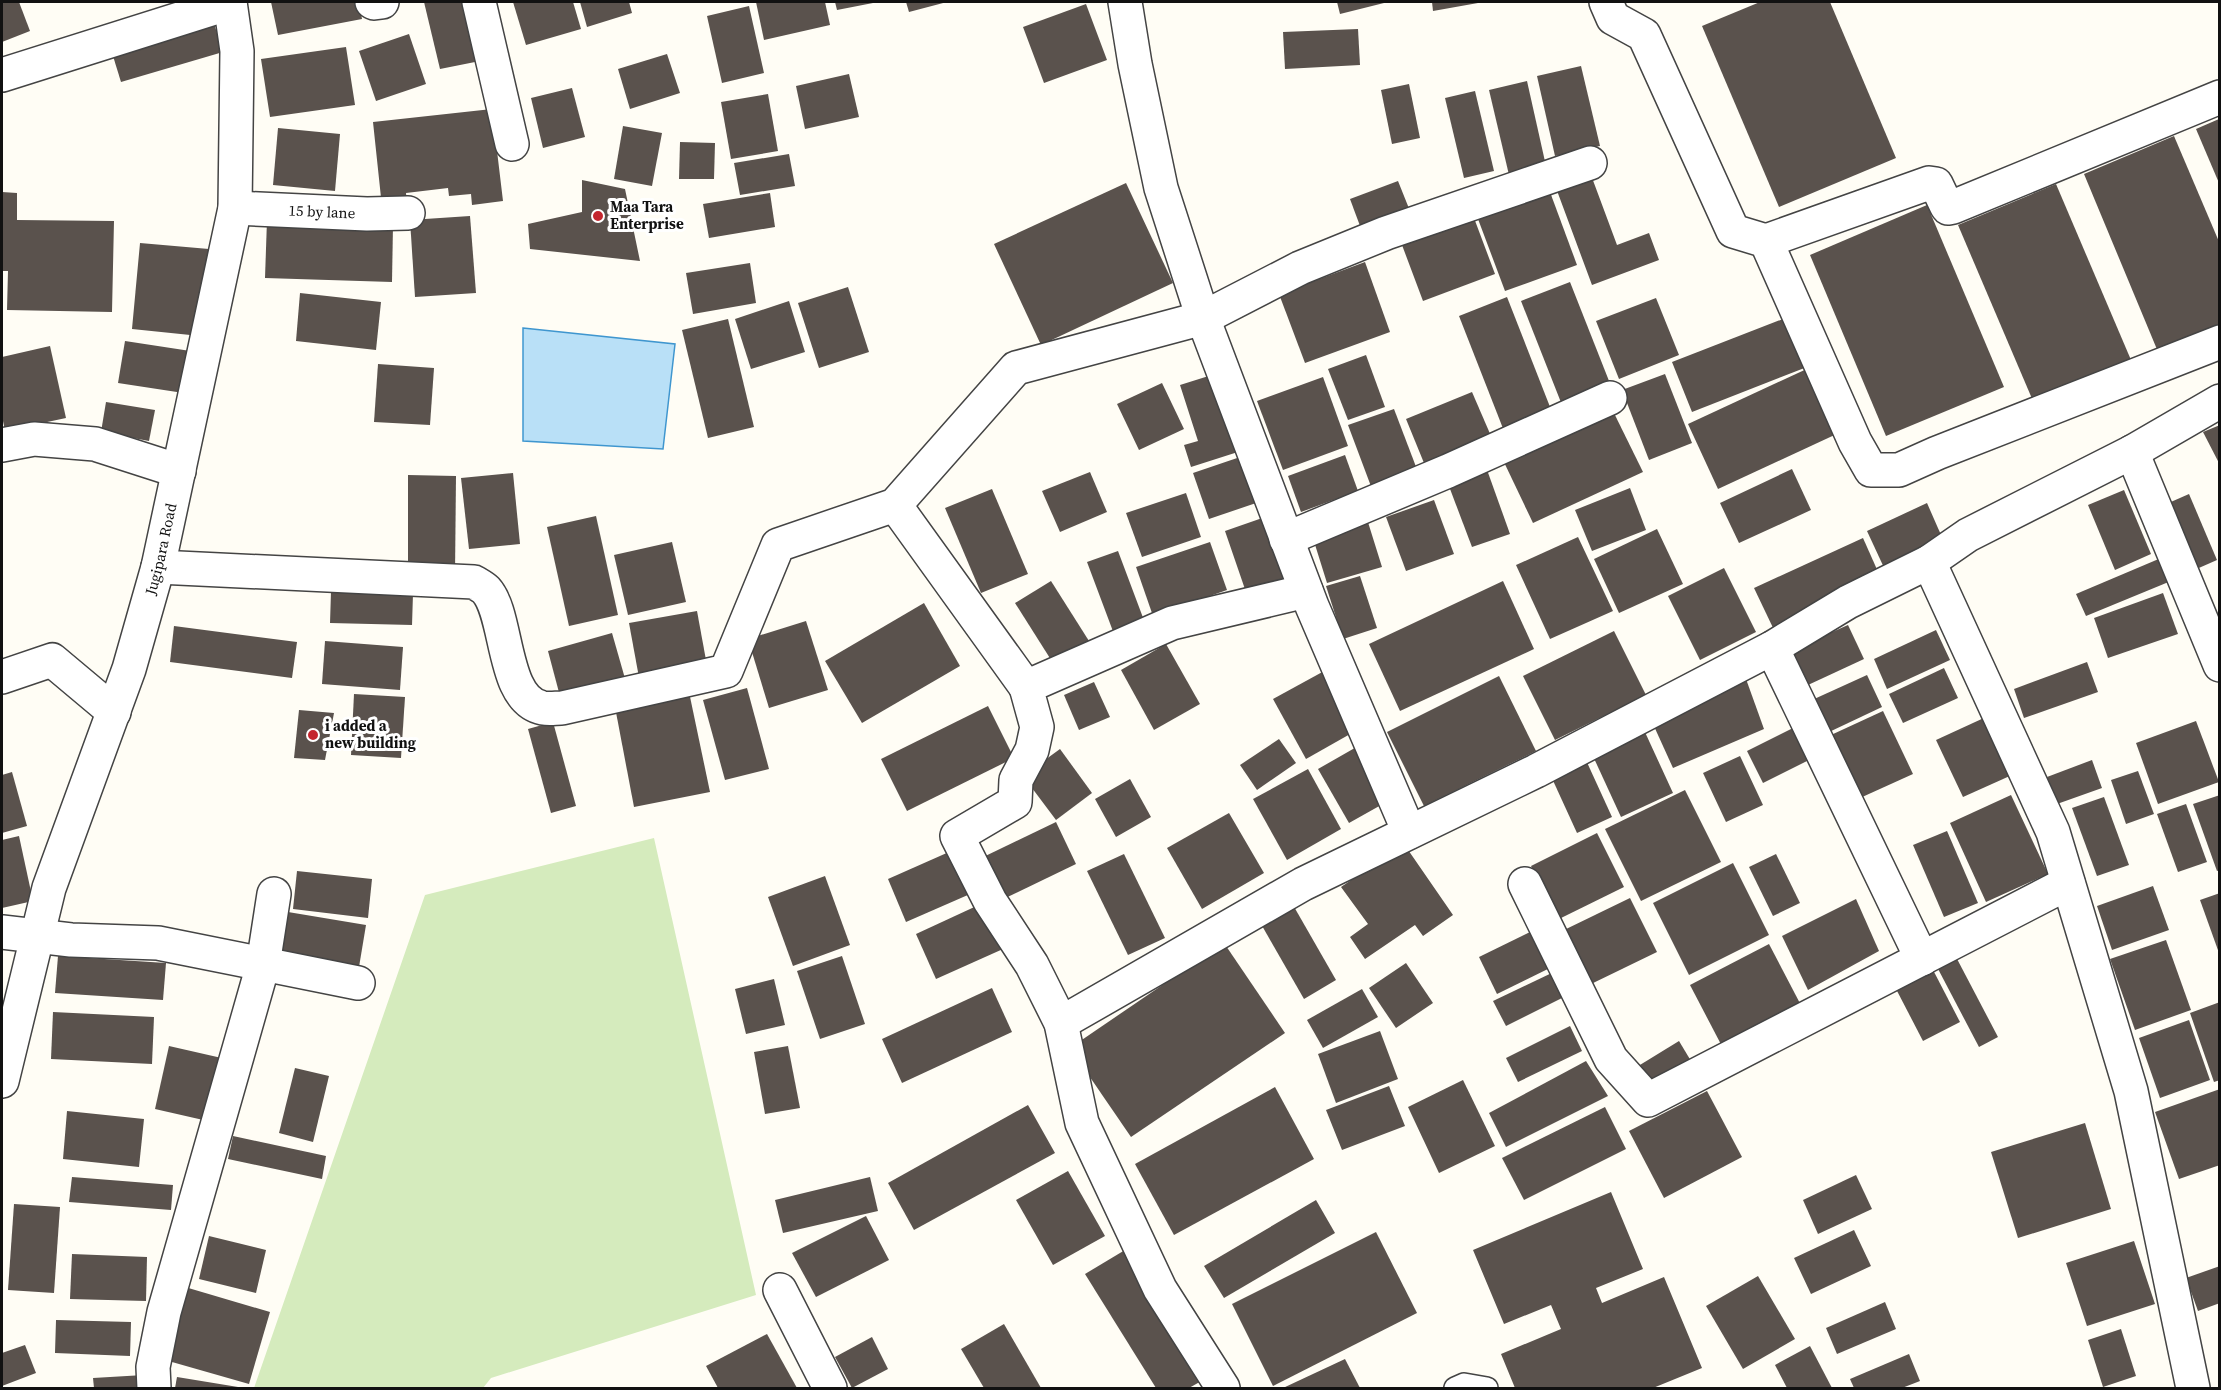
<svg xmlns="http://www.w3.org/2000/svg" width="2221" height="1390" font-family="'Source Serif 4',serif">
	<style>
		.green { fill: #d5ebbd }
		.water { fill: #b9e0f7; stroke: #3f96cf; stroke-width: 1.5 }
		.building { fill: #5a524d }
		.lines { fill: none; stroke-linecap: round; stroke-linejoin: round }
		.lane-casing { stroke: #444; stroke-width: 24 }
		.street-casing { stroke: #444; stroke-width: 36 }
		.lane { stroke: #fff; stroke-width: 21 }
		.street { stroke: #fff; stroke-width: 33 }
		.poi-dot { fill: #c4262e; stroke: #fff; stroke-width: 2 }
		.labels { text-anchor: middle; stroke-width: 6; stroke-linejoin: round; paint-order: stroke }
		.poi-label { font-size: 15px; font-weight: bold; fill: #111; stroke: #fff; text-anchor: start }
		.street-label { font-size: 15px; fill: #111; stroke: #fff }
	</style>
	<rect width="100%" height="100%" fill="#fffdf5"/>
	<!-- green -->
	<polygon class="green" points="654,838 756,1295 491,1378 483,1388 254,1388 425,895"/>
	<!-- water -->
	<polygon class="water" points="523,328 675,344 663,449 523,441"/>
	<!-- building -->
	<g class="building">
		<polygon points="2,2 19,2 30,31 2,42"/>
		<polygon points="271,2 359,2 362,19 278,35"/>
		<polygon points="424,2 486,2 500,57 440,69"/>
		<polygon points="513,2 573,2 581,29 526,45"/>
		<polygon points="580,2 629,2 632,13 587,27"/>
		<polygon points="756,2 825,2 830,25 764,40"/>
		<polygon points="835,2 873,2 873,3 837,10"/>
		<polygon points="906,2 947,2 909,12"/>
		<polygon points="1337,2 1388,2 1340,14"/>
		<polygon points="1432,2 1478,2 1478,3 1433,11"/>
		<polygon points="1760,2 1830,2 1896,158 1779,207 1702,26"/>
		<polygon points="1086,4 1107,60 1044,83 1023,27"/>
		<polygon points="749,6 764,73 722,83 707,16"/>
		<polygon points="211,14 223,52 121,82 109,43"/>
		<polygon points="1358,29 1360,65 1285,69 1283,32"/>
		<polygon points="409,34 426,84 376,101 359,51"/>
		<polygon points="346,47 355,105 270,117 261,59"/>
		<polygon points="667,54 680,93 630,109 618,69"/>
		<polygon points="1581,66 1600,146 1555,156 1537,76"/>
		<polygon points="849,74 859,117 805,129 796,86"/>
		<polygon points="1527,81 1546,166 1509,175 1489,90"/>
		<polygon points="1409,84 1420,138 1392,144 1381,90"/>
		<polygon points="572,88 585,137 543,148 531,98"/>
		<polygon points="1475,91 1494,171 1464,178 1445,98"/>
		<polygon points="768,94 778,151 731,159 721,102"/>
		<polygon points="492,109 503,201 472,205 471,194 449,196 448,188 406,193 407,205 382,207 373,122"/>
		<polygon points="2219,119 2219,183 2196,129"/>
		<polygon points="623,126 662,133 652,186 614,179"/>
		<polygon points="278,128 340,134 335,191 273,185"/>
		<polygon points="2174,136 2220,244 2220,334 2161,359 2084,174"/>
		<polygon points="680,142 715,143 714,179 679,179"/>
		<polygon points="789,154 795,186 740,195 734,163"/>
		<polygon points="1591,175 1617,245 1649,233 1659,260 1592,285 1556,188"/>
		<polygon points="582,180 625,189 640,261 530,249 528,224 582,212"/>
		<polygon points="1398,181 1412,216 1363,234 1350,199"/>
		<polygon points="1126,183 1173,283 1041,345 994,244"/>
		<polygon points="2056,184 2131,360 2033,401 1958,225"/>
		<polygon points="2,192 17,193 17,220 114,221 112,312 7,310 8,271 2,271"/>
		<polygon points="1550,192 1577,265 1505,291 1478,219"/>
		<polygon points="770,193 775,227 709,238 703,204"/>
		<polygon points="1927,205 2004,387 1886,436 1810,255"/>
		<polygon points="470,216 476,293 415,297 410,220"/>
		<polygon points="1474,218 1495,274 1423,301 1402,245"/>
		<polygon points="267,220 393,225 392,282 265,278"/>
		<polygon points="140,243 209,249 200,336 132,329"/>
		<polygon points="1365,262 1390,332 1305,363 1279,294"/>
		<polygon points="750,263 756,303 693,314 686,273"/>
		<polygon points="1570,282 1611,386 1562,405 1521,301"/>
		<polygon points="848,287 869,352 819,368 798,303"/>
		<polygon points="300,293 381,302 376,350 296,341"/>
		<polygon points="1507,297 1552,412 1504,431 1459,316"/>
		<polygon points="1656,298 1679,355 1619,379 1596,321"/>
		<polygon points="789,301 805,352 751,369 735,319"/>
		<polygon points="1788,317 1807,367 1692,412 1672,362"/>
		<polygon points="728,319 754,427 708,438 682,330"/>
		<polygon points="125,341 197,352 190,394 118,383"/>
		<polygon points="50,346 66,418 5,431 2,416 2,357"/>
		<polygon points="1366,355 1385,407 1348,420 1328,369"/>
		<polygon points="378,364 434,368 430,425 374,422"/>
		<polygon points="1811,367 1841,432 1718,489 1688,424"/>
		<polygon points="1215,374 1241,451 1191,467 1184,445 1198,441 1180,385"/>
		<polygon points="1665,374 1692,443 1649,460 1622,390"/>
		<polygon points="1323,377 1348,446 1283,470 1257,401"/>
		<polygon points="1162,383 1184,429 1139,450 1117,404"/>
		<polygon points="1472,392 1491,436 1424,463 1406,419"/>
		<polygon points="106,402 155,410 149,441 101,432"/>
		<polygon points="1611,407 1643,472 1533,523 1502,458"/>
		<polygon points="1394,409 1418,472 1372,489 1348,425"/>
		<polygon points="2220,425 2220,465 2203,432"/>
		<polygon points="1246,455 1262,501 1209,519 1193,473"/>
		<polygon points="1345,455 1358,491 1301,512 1288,476"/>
		<polygon points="1486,467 1510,534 1472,547 1447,481"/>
		<polygon points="1792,469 1811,510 1739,543 1720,503"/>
		<polygon points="1090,472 1107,512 1060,532 1042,491"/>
		<polygon points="513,473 520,544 469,549 461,478"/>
		<polygon points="408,475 456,476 455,574 408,574"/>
		<polygon points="1630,488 1646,530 1592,551 1575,510"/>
		<polygon points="992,489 1028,574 981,593 945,508"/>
		<polygon points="2124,490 2151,554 2115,570 2088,505"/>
		<polygon points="1186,493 1201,537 1142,557 1126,513"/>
		<polygon points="2189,494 2217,560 2192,571 2164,505"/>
		<polygon points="1434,500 1454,554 1406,571 1386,517"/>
		<polygon points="1927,503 1945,544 1886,572 1867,531"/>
		<polygon points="596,516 618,615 569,626 547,527"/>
		<polygon points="1268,516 1291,582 1248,598 1225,531"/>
		<polygon points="1367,519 1382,567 1327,583 1312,535"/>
		<polygon points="1657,529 1683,584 1619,613 1594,559"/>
		<polygon points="1578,537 1613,611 1550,639 1516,565"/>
		<polygon points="1863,538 1883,583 1775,632 1754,588"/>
		<polygon points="672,542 686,602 628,615 614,555"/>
		<polygon points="1210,542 1227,590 1153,616 1136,567"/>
		<polygon points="1118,551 1145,623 1114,634 1087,562"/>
		<polygon points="2161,558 2171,581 2086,616 2076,594"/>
		<polygon points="1724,568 1756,632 1700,660 1668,596"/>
		<polygon points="1360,576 1377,628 1343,639 1326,586"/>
		<polygon points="1051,581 1089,641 1053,663 1015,603"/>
		<polygon points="1503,581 1534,649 1400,711 1369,644"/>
		<polygon points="331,591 413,593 412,625 330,623"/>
		<polygon points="2163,593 2178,634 2108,658 2094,618"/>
		<polygon points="924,603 960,666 862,723 825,661"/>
		<polygon points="697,611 708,671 640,683 629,623"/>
		<polygon points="806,621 828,690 769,708 748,639"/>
		<polygon points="1848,625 1864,659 1808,685 1792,650"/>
		<polygon points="174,626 297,642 292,678 170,662"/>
		<polygon points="1936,630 1950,660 1887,689 1874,659"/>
		<polygon points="1614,631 1646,695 1555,740 1523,676"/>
		<polygon points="612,633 626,682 561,700 548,651"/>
		<polygon points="325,641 403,647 400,690 322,684"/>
		<polygon points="1166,644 1200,704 1154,730 1121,670"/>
		<polygon points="2087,662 2098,692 2024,718 2014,689"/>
		<polygon points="1944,668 1958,698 1903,723 1889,694"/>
		<polygon points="1326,670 1359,729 1306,759 1273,699"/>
		<polygon points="1867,675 1882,707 1827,733 1812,700"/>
		<polygon points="1499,676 1536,751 1424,806 1387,732"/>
		<polygon points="1746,679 1764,729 1673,768 1653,724"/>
		<polygon points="1094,682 1110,717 1079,730 1064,695"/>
		<polygon points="747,688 769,769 725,780 703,700"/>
		<polygon points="689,692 710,792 634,807 615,707"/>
		<polygon points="354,694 405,697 401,758 351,755"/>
		<polygon points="988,706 1014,758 907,811 881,759"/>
		<polygon points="299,710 334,713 325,760 294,758"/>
		<polygon points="1883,711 1913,774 1860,798 1831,735"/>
		<polygon points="1986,717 2012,775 1963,797 1936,740"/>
		<polygon points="2196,721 2219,782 2158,804 2136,743"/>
		<polygon points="553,722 576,806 551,813 528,729"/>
		<polygon points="1797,726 1813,758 1763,783 1747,751"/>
		<polygon points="1644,730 1673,793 1621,817 1592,754"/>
		<polygon points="1279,739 1296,763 1257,790 1240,765"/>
		<polygon points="1360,745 1390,800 1349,823 1318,769"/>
		<polygon points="1060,749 1092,793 1056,820 1023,776"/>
		<polygon points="1740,756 1763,805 1726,822 1703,773"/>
		<polygon points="1585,758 1612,817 1577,833 1550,774"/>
		<polygon points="2092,760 2102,788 2057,804 2047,777"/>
		<polygon points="1308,769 1341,829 1287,860 1253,799"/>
		<polygon points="2138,771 2154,814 2126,824 2111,780"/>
		<polygon points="12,772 27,826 2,833 2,775"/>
		<polygon points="1130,779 1151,817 1116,837 1095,799"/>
		<polygon points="1685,790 1721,862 1641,901 1605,829"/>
		<polygon points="2011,795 2048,874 1986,902 1950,823"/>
		<polygon points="2220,795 2220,870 2217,871 2193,804"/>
		<polygon points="2104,797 2129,865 2097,876 2072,808"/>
		<polygon points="2186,804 2207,862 2178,872 2157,814"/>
		<polygon points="1229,813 1264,873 1202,909 1167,848"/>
		<polygon points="1056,822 1076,864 995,903 975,861"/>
		<polygon points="1947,831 1978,903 1944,917 1913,845"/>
		<polygon points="1597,833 1624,887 1557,920 1531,866"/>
		<polygon points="19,836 33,901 2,908 2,840"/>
		<polygon points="1404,844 1453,915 1423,936 1415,925 1365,959 1350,937 1368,924 1341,887"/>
		<polygon points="958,848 977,891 906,922 888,879"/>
		<polygon points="1124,854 1165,938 1128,955 1087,871"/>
		<polygon points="1776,854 1800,903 1773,916 1749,867"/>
		<polygon points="1733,863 1769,935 1689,975 1653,903"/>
		<polygon points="297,871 372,879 368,918 293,909"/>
		<polygon points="825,876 850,945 793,966 768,897"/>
		<polygon points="2153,886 2169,930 2112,950 2097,906"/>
		<polygon points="2220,893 2220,953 2219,953 2200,900"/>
		<polygon points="1630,898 1657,952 1589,985 1562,931"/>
		<polygon points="1856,899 1879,951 1808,990 1782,936"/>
		<polygon points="983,903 1003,949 936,979 916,934"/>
		<polygon points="1293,905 1336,980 1304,999 1261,924"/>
		<polygon points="288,912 366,925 359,967 281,954"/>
		<polygon points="1538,928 1556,965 1497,994 1479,957"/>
		<polygon points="2166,940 2191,1010 2135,1030 2110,959"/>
		<polygon points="1224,943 1285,1033 1131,1137 1070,1048"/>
		<polygon points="1769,944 1804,1011 1725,1052 1690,985"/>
		<polygon points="58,956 166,963 163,1000 55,993"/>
		<polygon points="842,956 865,1024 820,1039 797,971"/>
		<polygon points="1956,957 1998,1037 1979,1047 1937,967"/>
		<polygon points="1406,963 1433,1003 1396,1028 1369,988"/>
		<polygon points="1932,968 1960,1022 1923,1041 1895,987"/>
		<polygon points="1558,970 1570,994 1506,1026 1493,1001"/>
		<polygon points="774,979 785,1025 746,1034 735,989"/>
		<polygon points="992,988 1012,1032 902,1083 882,1039"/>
		<polygon points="1362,989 1378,1017 1323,1048 1307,1020"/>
		<polygon points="2220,1002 2220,1080 2214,1082 2190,1013"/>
		<polygon points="53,1012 154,1017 152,1064 51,1059"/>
		<polygon points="2189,1020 2210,1080 2160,1098 2139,1038"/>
		<polygon points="1570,1026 1582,1051 1518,1082 1506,1058"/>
		<polygon points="1380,1031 1398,1079 1336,1103 1318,1054"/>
		<polygon points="1679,1041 1694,1066 1650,1092 1635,1068"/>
		<polygon points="169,1046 226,1059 212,1122 155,1109"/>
		<polygon points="788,1046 800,1108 765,1114 754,1052"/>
		<polygon points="1586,1061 1608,1096 1506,1147 1489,1113"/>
		<polygon points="295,1068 329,1076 313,1142 279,1133"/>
		<polygon points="1463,1080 1495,1146 1439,1173 1408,1107"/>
		<polygon points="1389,1086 1405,1126 1342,1150 1326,1110"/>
		<polygon points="1275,1087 1314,1159 1174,1235 1135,1164"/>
		<polygon points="2220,1089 2220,1165 2179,1179 2155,1112"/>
		<polygon points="1707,1091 1742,1157 1664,1198 1629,1131"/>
		<polygon points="1028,1105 1055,1153 914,1230 888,1183"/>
		<polygon points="1605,1107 1626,1149 1524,1200 1502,1158"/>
		<polygon points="67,1111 144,1119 139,1167 63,1159"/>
		<polygon points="2085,1123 2111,1209 2018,1238 1991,1152"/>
		<polygon points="233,1136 326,1156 322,1179 228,1159"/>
		<polygon points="1068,1171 1105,1236 1053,1265 1016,1200"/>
		<polygon points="1856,1175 1872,1209 1818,1234 1803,1200"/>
		<polygon points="72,1177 173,1185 171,1210 69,1202"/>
		<polygon points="870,1177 878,1211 783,1233 775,1200"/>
		<polygon points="1611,1192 1643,1269 1596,1288 1602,1303 1664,1277 1702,1368 1653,1388 1515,1388 1501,1354 1561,1329 1551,1305 1504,1324 1473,1250"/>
		<polygon points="1316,1200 1335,1233 1224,1298 1204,1266"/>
		<polygon points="14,1204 60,1207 54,1293 8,1290"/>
		<polygon points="866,1216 889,1260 816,1297 792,1253"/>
		<polygon points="1854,1230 1871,1266 1811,1294 1794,1258"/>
		<polygon points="1376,1232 1417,1313 1273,1386 1232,1304"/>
		<polygon points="209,1236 266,1250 256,1293 199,1279"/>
		<polygon points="2134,1241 2155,1304 2087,1326 2066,1263"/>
		<polygon points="1125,1250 1205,1379 1189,1388 1156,1388 1085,1274"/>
		<polygon points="72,1254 147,1257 146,1301 70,1299"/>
		<polygon points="2220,1266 2220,1303 2198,1311 2186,1278"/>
		<polygon points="1758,1276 1795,1339 1743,1369 1706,1306"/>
		<polygon points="185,1287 270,1312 249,1384 165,1360"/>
		<polygon points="1885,1302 1896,1329 1837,1354 1826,1328"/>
		<polygon points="56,1320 131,1322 130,1356 55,1353"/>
		<polygon points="1004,1324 1041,1388 984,1388 961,1349"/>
		<polygon points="2121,1329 2136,1376 2103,1387 2088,1340"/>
		<polygon points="767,1334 797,1388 718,1388 706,1366"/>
		<polygon points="872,1337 888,1369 852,1388 835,1357"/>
		<polygon points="25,1345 36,1373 2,1386 2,1353"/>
		<polygon points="1810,1346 1832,1388 1787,1388 1775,1365"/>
		<polygon points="1909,1354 1920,1381 1902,1388 1854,1388 1850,1379"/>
		<polygon points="1345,1359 1360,1388 1283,1388"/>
		<polygon points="144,1375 145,1388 94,1388 93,1378"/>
		<polygon points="177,1377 238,1387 238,1388 175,1388"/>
	</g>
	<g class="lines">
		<!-- lane casing -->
		<g class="lane-casing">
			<polyline id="lane" points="1455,1388 1464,1384 1487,1388"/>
		</g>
		<!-- street casing -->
		<g class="street-casing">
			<g id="street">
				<polyline points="372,2 374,3 382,2"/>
				<polyline points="479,2 512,144"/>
				<polyline points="1125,2 1135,64 1161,188 1203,318 1312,606 1409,832"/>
				<polyline points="1606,2 1613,18 1644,35 1733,231 1766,241 1855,442 1871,470 1899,470 1937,453 2220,342"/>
				<polyline points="2,75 230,3"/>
				<path id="s1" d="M 235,208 L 367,214 L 408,213"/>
				<polyline points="1766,241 1929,183 1936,184 1946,205 1948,208 1953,207 2220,97"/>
				<polyline points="2,445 34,439 95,444 179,471"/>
				<polyline points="2132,452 2220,665"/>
				<polyline points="895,505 1026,687"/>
				<polyline points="1286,539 1448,471 1610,398"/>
				<polyline points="1929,562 2053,832 2131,1091 2193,1388"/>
				<path d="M 158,567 L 474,582 C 477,584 483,587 486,590 C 509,615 501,700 543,708 C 549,709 556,708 562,708 L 726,671 L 778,545 L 895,505 L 1016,368 L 1203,318 L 1300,268 L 1386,233 L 1590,163"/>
				<polyline points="1772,648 1922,959"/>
				<polyline points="2,677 52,660 114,712"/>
				<polyline points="1525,884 1611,1059 1648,1100 2068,883"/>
				<polyline points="2,932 71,940 158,943 358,983"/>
				<polyline points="1061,1023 1303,884 1536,771 1772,648 1848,602 1929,562 1968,535 2132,452 2220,401"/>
				<path id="s2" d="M 2,1081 L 49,888 L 129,669 L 158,567 L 235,208 L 237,51 L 230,2"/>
				<polyline points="780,1290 830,1388"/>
				<polyline points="154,1388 153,1367 164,1312 263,965 274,894"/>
				<polyline points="1223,1388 1160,1289 1082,1123 1061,1023 1032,965 990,901 957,836 1015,802 1016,780 1032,750 1037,727 1026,687 1172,623 1306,591"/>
			</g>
		</g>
		<!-- lane -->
		<use href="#lane" class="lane"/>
		<!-- street -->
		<use href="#street" class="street"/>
	</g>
	<!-- markers -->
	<g class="poi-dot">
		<circle cx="598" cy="216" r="6"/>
		<circle cx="313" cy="735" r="6"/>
	</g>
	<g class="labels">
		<!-- poi labels -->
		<g class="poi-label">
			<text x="610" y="212">Maa Tara<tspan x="610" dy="17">Enterprise</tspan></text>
			<text x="325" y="731">i added a<tspan x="325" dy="17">new building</tspan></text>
		</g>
		<!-- street labels -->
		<g class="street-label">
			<text dy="5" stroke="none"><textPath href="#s1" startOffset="87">15 by lane</textPath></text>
			<text dy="5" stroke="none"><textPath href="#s2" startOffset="556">Jugipara Road</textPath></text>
		</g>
	</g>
	<!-- border -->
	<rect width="2221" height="1390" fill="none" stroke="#111111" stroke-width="6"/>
</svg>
